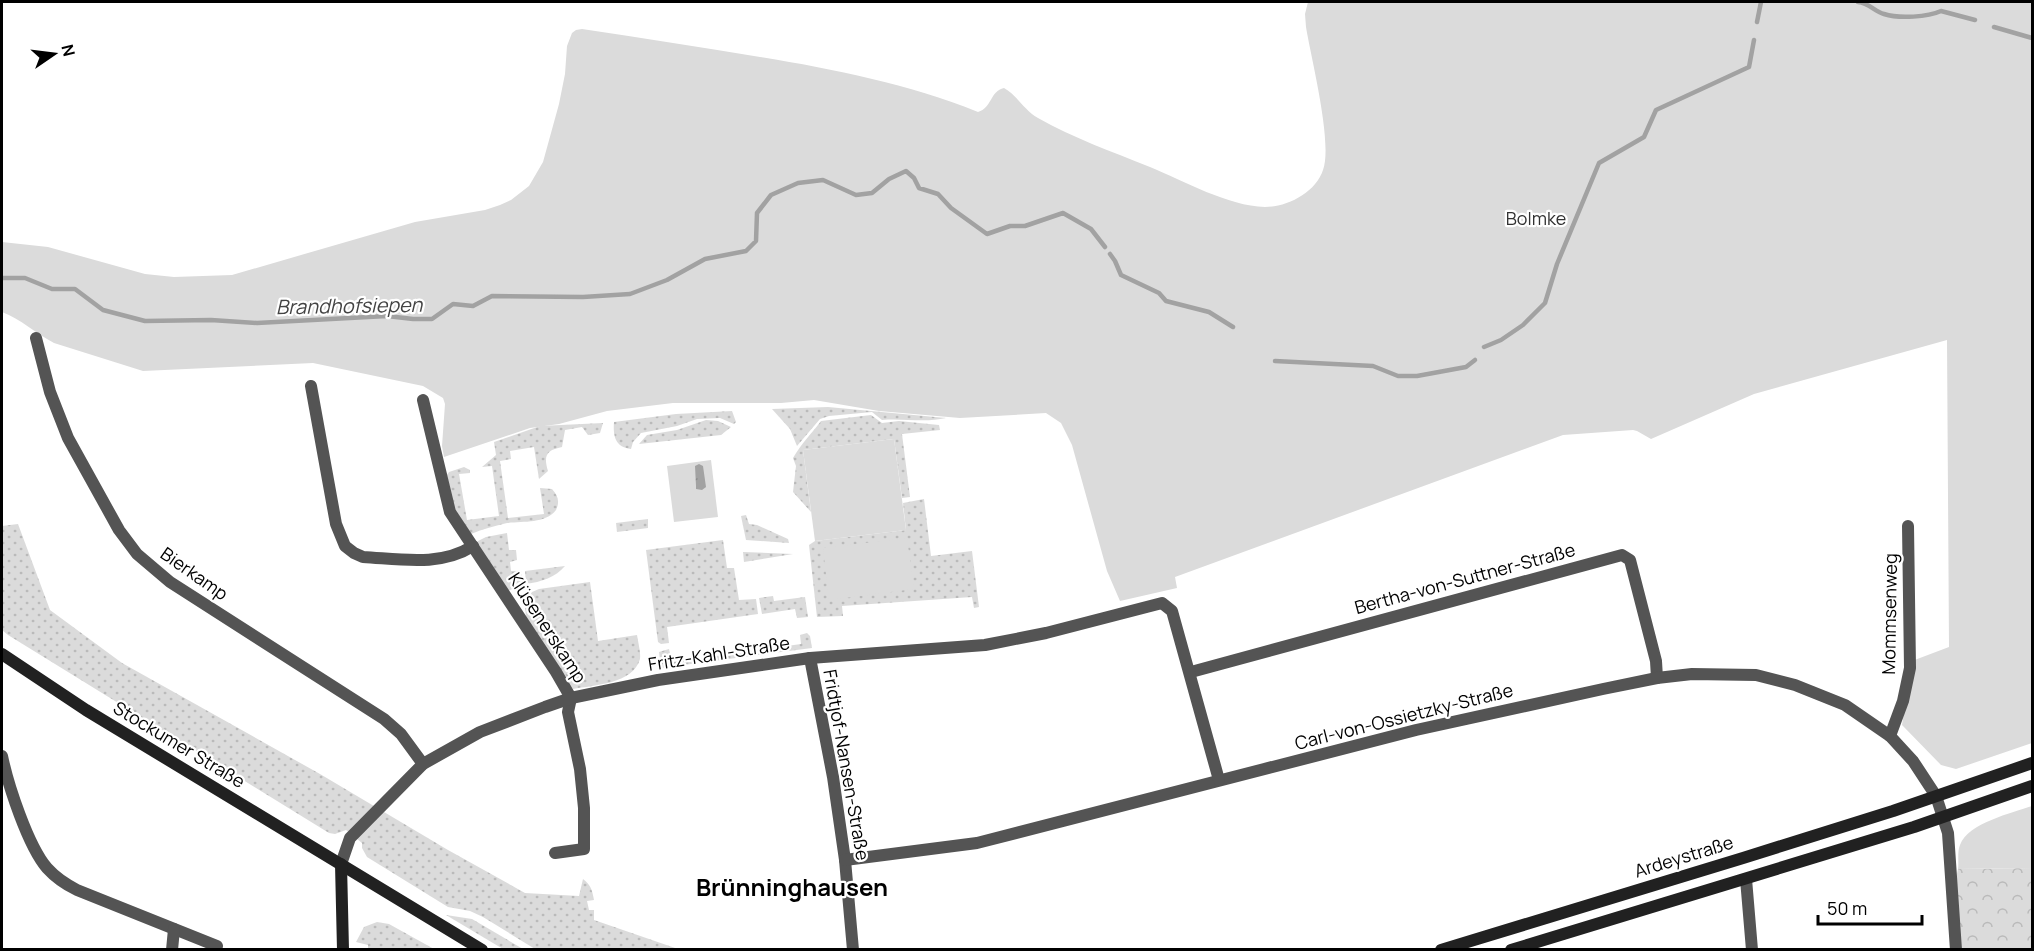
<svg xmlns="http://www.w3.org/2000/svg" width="2034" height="951" font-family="Manrope,sans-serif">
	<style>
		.grass { fill: url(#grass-dots) }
		.forest { fill: url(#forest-crowns) }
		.green { fill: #dbdbdb }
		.water { fill: url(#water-ripples) }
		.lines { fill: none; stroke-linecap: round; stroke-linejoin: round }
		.stream { stroke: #a2a2a2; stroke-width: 4.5 }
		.street { stroke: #545454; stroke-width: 12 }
		.secondary { stroke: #212121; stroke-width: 12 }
		.labels { text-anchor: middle; stroke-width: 4.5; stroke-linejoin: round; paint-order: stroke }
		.park-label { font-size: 18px; fill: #323232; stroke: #fff }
		.street-label { font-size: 18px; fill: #000; stroke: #fff }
		.water-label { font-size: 20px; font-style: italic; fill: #434343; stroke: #fff }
		.district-label { font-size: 24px; font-weight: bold; fill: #000; stroke: #fff }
	</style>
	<defs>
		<pattern id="grass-dots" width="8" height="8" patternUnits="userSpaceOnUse" patternTransform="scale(1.5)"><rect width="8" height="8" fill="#dbdbdb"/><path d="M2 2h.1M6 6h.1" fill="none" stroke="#bababa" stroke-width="1.8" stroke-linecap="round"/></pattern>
		<pattern id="forest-crowns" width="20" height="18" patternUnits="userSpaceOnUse" patternTransform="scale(1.5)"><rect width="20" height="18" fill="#dbdbdb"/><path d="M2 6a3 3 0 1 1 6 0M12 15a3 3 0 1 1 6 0" fill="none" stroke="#bababa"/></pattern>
		<pattern id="water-ripples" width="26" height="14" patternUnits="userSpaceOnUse" patternTransform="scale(1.5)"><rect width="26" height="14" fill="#a2a2a2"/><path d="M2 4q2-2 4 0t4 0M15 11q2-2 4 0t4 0" fill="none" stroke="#8a8a8a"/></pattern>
	</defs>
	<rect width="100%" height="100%" fill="#fff"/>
	<!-- grass -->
	<g class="grass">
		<path d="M 828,407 L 946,418 C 925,423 903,418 882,420 L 872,412 L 829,416 L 820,419 L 797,446 L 790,429 L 772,409 Z"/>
		<path d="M 732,411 L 736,422 L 734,424 L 720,418 L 697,419 L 677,426 L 641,433 L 633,442 L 631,449 C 615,447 613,436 614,422 L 676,414 Z"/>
		<path d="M 871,415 L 882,423 L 899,421 L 939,425 L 940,430 L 902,434 L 910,497 L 902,498 L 894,439 L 803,450 L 811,512 L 793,492 L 796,466 L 793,458 C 801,444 812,433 821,421 Z"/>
		<polygon points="706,420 718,421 731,427 721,435 639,444 647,435 677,430"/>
		<path d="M 603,423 L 600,433 L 588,435 L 582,427 L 565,430 L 562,447 C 547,450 543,455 548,471 L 539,479 L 534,447 L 510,451 L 511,459 L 500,461 L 508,518 L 544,514 L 540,488 L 552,489 C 558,496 560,501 556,510 C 545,524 523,521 507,523 C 495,526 483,529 471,534 L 454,508 L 447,475 L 449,472 L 464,467 L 470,470 L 470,473 L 459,474 L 467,520 L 499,516 L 492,466 L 482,467 L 496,455 L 494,442 L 540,426 Z"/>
		<polygon points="924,499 931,556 972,551 979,607 974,608 972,597 842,606 843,616 817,617 809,545 815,541 906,530 903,503"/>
		<polygon points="746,515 749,524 757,525 788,539 789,543 746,540 741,516"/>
		<polygon points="648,519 648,528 617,532 616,523"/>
		<path d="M 18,524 L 50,610 L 122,663 L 320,774 L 448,850 L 525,893 L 579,896 L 583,879 C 591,885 592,890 594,900 L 587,901 L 589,910 L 594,910 L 594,920 L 678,949 L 535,949 L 483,917 L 470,911 L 448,907 L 367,857 L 362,848 L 362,843 L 346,830 L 335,834 L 329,833 L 8,635 L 2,630 L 2,526 Z"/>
		<polygon points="507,533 509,550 516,550 517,560 510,562 511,571 521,571 523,584 508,591 476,542 486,537"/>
		<polygon points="723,540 727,568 734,568 739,600 756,599 758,614 667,627 669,643 661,644 658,642 646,550"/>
		<polygon points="743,552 793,554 744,562"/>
		<path d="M 565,566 C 556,577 541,582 526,584 L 525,571 Z"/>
		<path d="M 590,582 L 598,641 L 637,635 C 638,642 641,653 640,659 C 633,684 594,685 573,689 L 526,618 L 525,603 L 532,592 L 539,589 Z"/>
		<polygon points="773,596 774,601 805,597 808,617 797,618 795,609 762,614 759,598"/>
		<polygon points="807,633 810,636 812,648 661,668 659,652 669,649 672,662 801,644 800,635"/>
		<polygon points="446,915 472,919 523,949 503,949"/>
		<polygon points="377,922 389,924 434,949 368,949 368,945 356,942 364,927"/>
	</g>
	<!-- forest -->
	<polygon class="forest" points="2032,868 2032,949 1960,949 1956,878 1958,869"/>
	<!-- green -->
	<g class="green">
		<path d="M 1308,2 L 2032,2 L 2032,743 L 1956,769 L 1941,765 L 1902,725 L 1912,661 L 1949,647 L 1947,340 L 1754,394 L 1651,439 L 1637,431 L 1633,430 L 1563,435 L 1175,577 L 1177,588 L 1120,601 L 1107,571 L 1072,445 L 1061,423 L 1046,413 L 960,418 L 879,411 L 814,400 L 781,403 L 673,403 L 607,411 L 559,424 L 530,428 L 444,457 L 442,446 L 445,404 L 443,398 L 423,386 L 313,363 L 143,371 L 54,343 C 35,333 21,319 2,312 L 2,242 L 48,247 L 145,274 L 174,277 L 232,275 L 415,222 L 485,210 L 500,205 L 511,200 L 529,186 L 543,162 L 559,104 L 565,74 L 567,46 L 572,33 L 576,30 L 582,29 C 642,38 701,47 760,57 C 833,69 908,84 978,112 C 992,108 990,91 1004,88 C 1017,95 1024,110 1038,118 C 1073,138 1113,152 1150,167 C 1184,181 1228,206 1265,207 C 1288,207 1316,192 1323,170 C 1333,143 1311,58 1306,27 L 1305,14 Z"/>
		<polygon points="894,439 906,530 815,541 803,450"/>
		<polygon points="711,460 718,517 674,522 667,466"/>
		<polygon points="907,538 914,589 829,600 823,548"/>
		<path d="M 2032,806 L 2032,868 L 1958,869 C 1959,862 1957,852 1960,845 C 1968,823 2012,813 2032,806 Z"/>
	</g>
	<!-- water -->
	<polygon class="water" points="699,464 703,466 706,487 702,490 696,489 696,486 695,466"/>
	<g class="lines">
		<!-- stream -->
		<g class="stream">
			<path d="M 1858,2 C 1869,3 1874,11 1884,14 C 1899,19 1928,17 1941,11 L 1975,20"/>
			<polyline points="1757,22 1761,2"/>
			<polyline points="1994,27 2032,38"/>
			<polyline points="1110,254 1115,261 1121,275 1159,293 1166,301 1209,312 1233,327"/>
			<polyline points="2,278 25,278 52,289 75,289 103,310 145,321 211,320 257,323 387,316 413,319 432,319 453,304 473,306 492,296 583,297 630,294 667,280 705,259 746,251 756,241 757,213 771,195 798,183 823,180 856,195 872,193 889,179 906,171 914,178 919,188 938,194 951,208 987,234 1010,226 1025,226 1063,213 1091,229 1105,247"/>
			<polyline points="1484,347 1501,340 1523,325 1545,303 1557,264 1599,163 1644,137 1656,110 1749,67 1754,40"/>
			<polyline points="1275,361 1373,366 1398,376 1417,376 1466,367 1475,360"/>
		</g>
		<!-- street -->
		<g class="street">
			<polyline points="36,338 50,392 68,438 119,530 137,554 170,582 384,719 401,734 423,764"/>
			<path d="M 311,386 L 336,524 L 345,546 L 354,553 L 363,557 C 400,559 440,567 473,546"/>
			<polyline points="423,400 450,512 556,672 571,698 568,712 580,769 584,808 584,849 555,853"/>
			<polyline points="810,658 833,777 845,860 853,950"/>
			<polyline points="1191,672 1622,555 1630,560 1656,661 1657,678"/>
			<polyline points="1890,736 1903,701 1910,668 1908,526"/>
			<path d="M 2,756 C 8,785 28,846 47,868 C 56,878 65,884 77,890 L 217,946"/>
			<polyline points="845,860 977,843 1416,730 1603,689 1657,678 1692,674 1756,675 1795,685 1845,705 1890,736 1913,761 1936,796 1948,833 1956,950"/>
			<polyline points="341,864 350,838 423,764 480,732 545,707 571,698 658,680 810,658 985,645 1046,633 1162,603 1172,611 1219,780"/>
			<polyline points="1746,879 1752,950"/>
			<polyline points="172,950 174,929"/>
		</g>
		<!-- secondary -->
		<g class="secondary">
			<polyline points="2,654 86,710 482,950"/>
			<polyline points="341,864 343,950"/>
			<polyline points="1441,950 1743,858 1893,811 2032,763"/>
			<polyline points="1511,950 1914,827 2032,786"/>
		</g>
	</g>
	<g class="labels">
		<!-- park labels -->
		<g class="park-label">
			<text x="1536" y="225">Bolmke</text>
		</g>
		<!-- street labels -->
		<g class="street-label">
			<text transform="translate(194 574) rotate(35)" y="6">Bierkamp</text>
			<text transform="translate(1465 579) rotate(-15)" y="6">Bertha-von-Suttner-Straße</text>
			<text transform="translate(1890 614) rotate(-89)" y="6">Mommsenweg</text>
			<text transform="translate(547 628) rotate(57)" y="6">Klüsenerskamp</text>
			<text transform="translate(719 654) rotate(-9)" y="6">Fritz-Kahl-Straße</text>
			<text transform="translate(1404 717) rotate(-14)" y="6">Carl-von-Ossietzky-Straße</text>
			<text transform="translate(179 745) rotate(31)" y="6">Stockumer Straße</text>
			<text transform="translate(846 765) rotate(80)" y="6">Fridtjof-Nansen-Straße</text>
			<text transform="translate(1684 857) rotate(-17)" y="6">Ardeystraße</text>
		</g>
		<!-- water labels -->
		<g class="water-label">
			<text transform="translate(349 306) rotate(-1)" y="7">Brandhofsiepen</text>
		</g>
		<!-- district labels -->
		<g class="district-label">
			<text x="792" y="896">Brünninghausen</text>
		</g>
	</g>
	<!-- border -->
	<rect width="2034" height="951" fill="none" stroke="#000000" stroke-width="6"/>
	<!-- north arrow -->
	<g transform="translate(54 54) rotate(76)" stroke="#ffffff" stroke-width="4.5" paint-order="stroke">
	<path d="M0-4.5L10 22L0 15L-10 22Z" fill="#000000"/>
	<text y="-9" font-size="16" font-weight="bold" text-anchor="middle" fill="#000000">N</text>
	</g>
	<!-- scale -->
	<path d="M1818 915v9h104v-9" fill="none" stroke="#000000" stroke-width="3"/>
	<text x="1827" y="915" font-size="18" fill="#000000" stroke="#ffffff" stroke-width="4.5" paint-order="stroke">50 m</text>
</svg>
